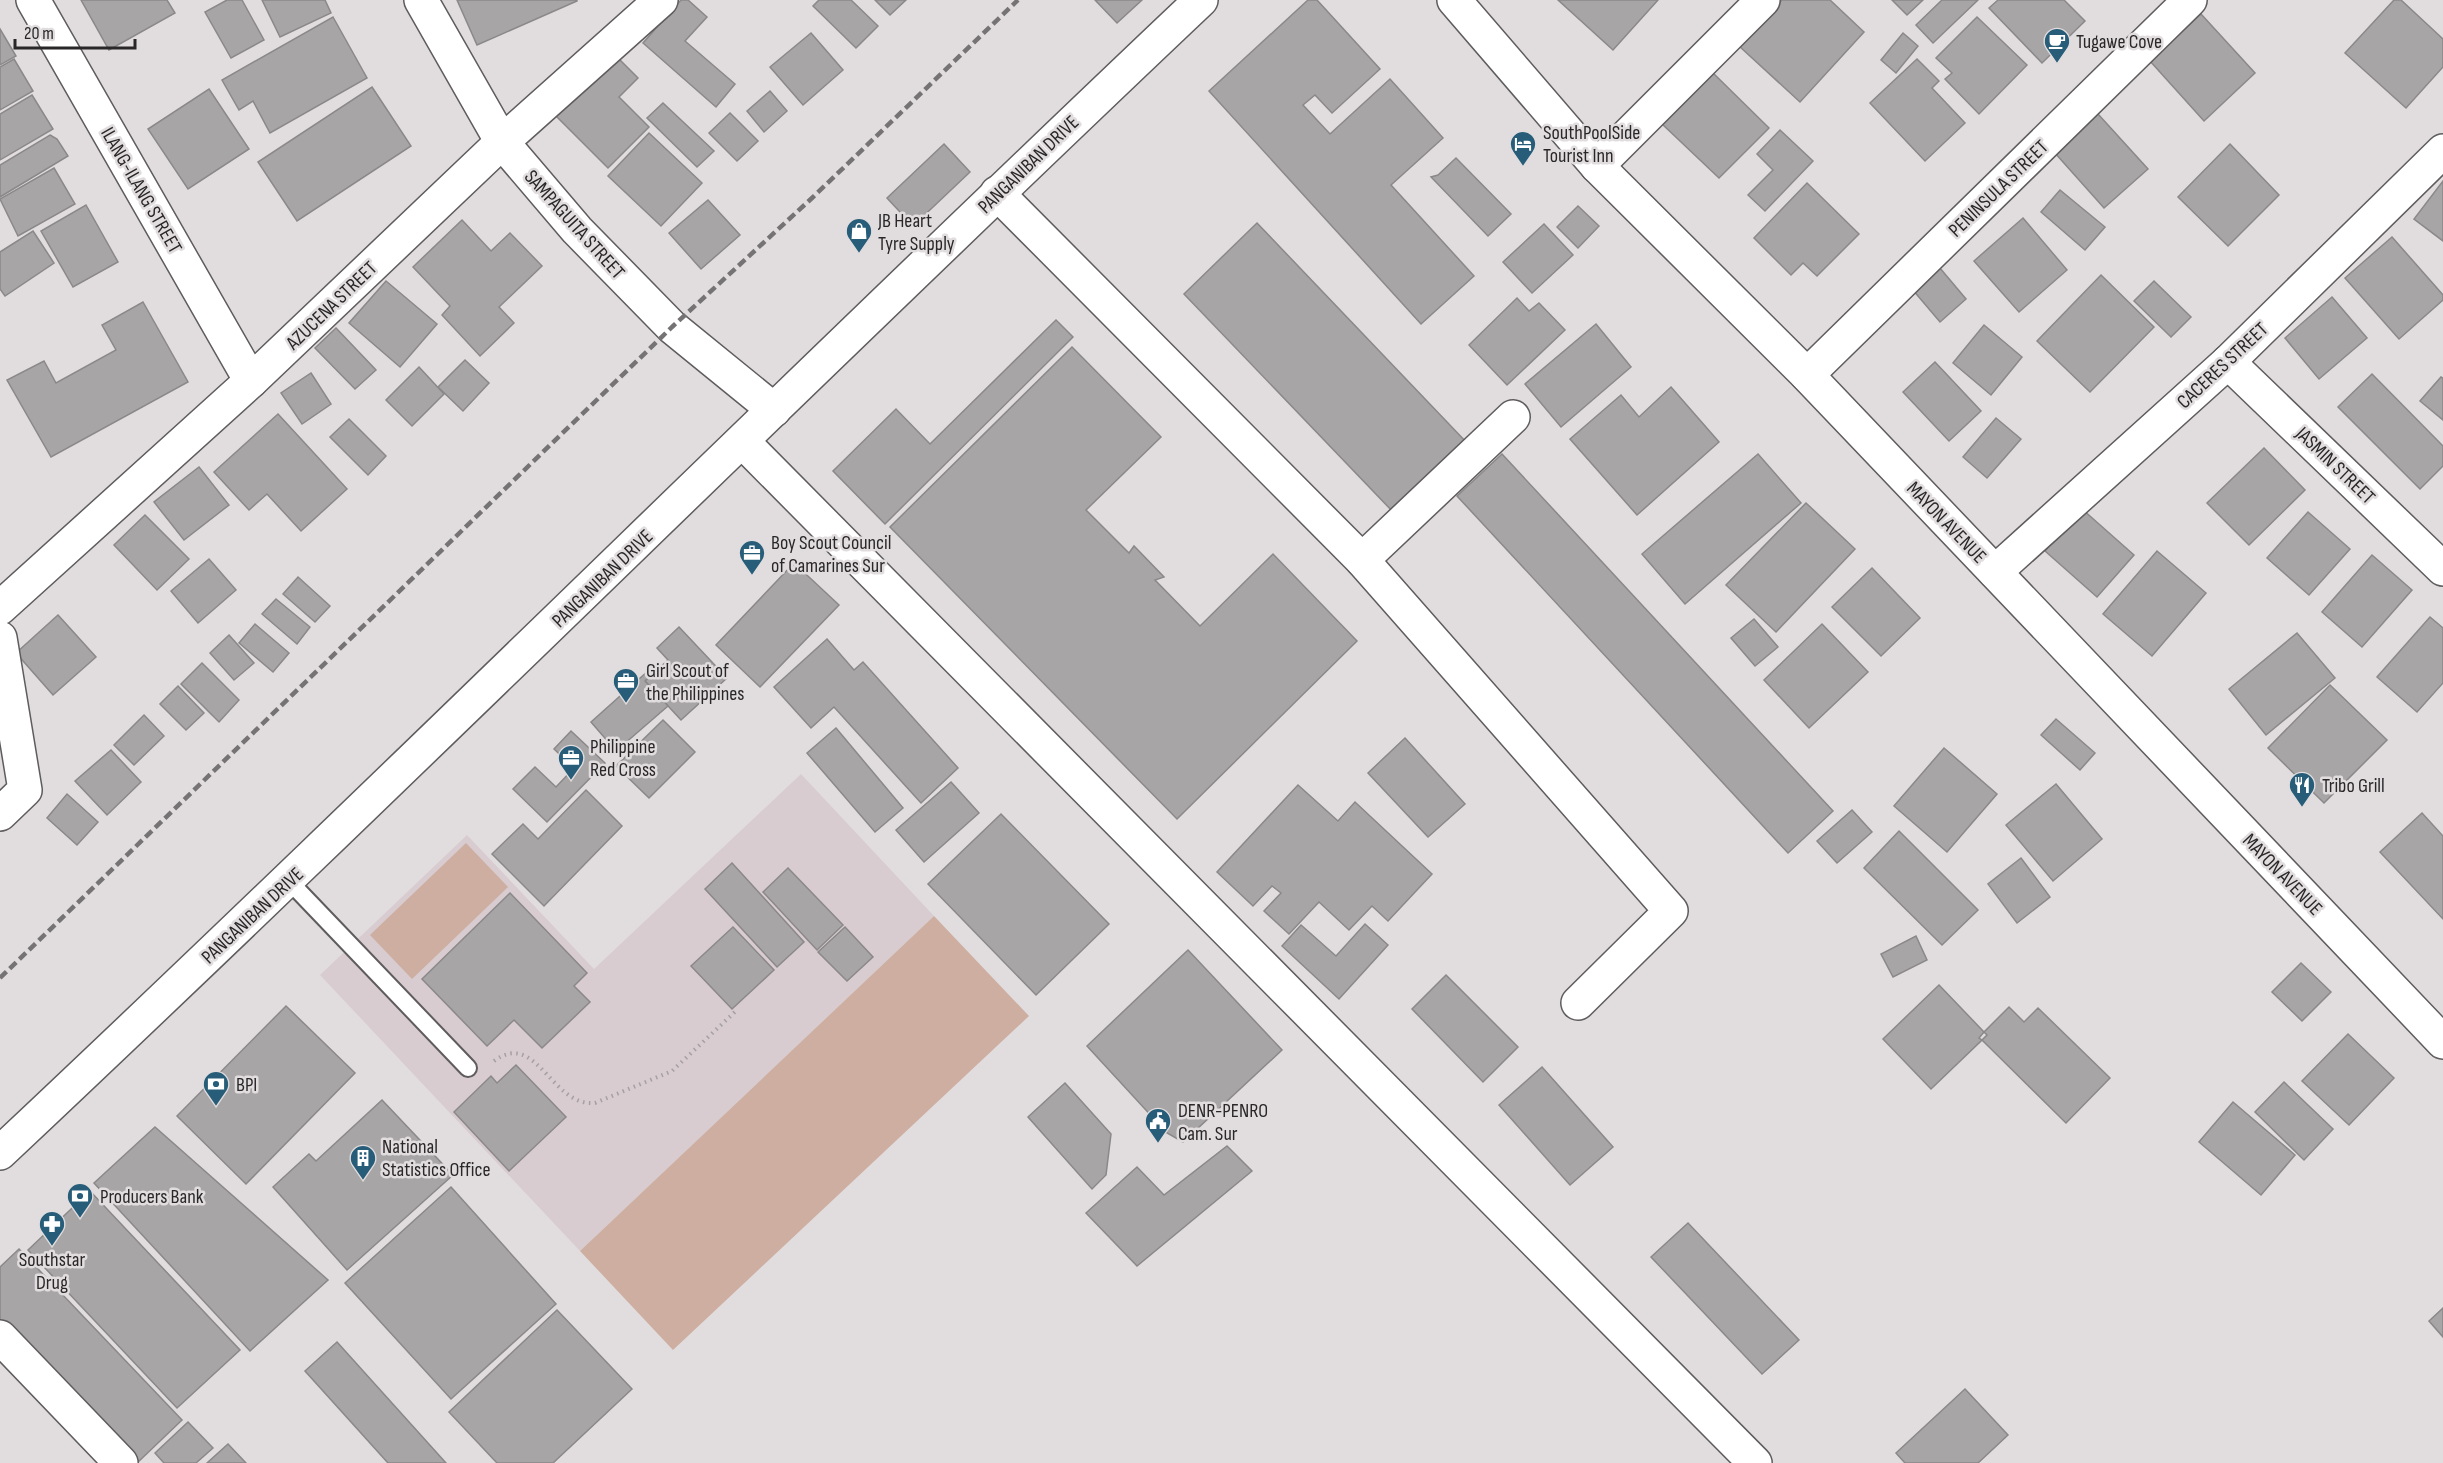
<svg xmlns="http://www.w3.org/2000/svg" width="2443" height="1463" font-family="'Sofia Sans Condensed',sans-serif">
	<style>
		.built { fill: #d8ccd0 }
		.green { fill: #cdaea1 }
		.building { fill: #a8a5a7; stroke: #8b888a; stroke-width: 1.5 }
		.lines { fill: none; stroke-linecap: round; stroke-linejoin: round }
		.service-casing { stroke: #5f5c5d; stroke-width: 20 }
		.minor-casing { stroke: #5f5c5d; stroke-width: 36 }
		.tertiary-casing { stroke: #5f5c5d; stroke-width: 36 }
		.secondary-casing { stroke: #5f5c5d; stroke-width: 36 }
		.path { stroke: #a5a1a3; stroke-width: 4; stroke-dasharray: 1.5 4.5; stroke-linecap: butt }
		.service { stroke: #fff; stroke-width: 16 }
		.minor { stroke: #fff; stroke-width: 33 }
		.tertiary { stroke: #fff; stroke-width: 33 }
		.secondary { stroke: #fff; stroke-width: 33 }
		.rail { stroke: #767375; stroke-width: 4.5; stroke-dasharray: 9 4.5; stroke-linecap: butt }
		.labels { text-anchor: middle; stroke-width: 5; stroke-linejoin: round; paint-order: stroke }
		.poi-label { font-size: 20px; fill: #292728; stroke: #e1dddf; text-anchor: start }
		.street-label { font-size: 20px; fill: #292728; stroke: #e1dddf }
	</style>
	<rect width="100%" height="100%" fill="#e1dddf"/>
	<!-- built -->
	<polygon class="built" points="801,774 934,916 580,1251 320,975 467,835 594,969"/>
	<!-- green -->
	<g class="green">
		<polygon points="466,843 508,887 412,979 370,935"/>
		<polygon points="934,916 1029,1016 673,1350 580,1251"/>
	</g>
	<!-- building -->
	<g class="building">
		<polygon points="81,0 167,0 175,13 109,50"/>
		<polygon points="227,0 242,0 264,40 231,58 205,12"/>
		<polygon points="262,0 325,0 331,13 280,37"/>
		<polygon points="457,0 577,0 577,1 477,45"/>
		<polygon points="681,0 688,0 707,17 685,41 735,84 716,107 643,43"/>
		<polygon points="819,0 851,0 878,26 856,48 813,6"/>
		<polygon points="875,0 906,0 890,15"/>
		<polygon points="1095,0 1142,0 1117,23"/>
		<polygon points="1308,0 1317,0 1380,69 1332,113 1315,95 1303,105 1330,134 1390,79 1443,138 1391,185 1474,276 1421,324 1209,91"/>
		<polygon points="1558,0 1658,0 1613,50"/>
		<polygon points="1782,0 1830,0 1864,32 1800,102 1739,46"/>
		<polygon points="1892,0 1923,0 1907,15"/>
		<polygon points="1942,0 1978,0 1933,43 1916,25"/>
		<polygon points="1998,0 2064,0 2085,21 2042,63 1989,8"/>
		<polygon points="2394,0 2401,0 2443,39 2443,67 2406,108 2345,53"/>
		<polygon points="2201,14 2255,73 2204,121 2150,61"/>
		<polygon points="333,17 367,78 270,133 253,101 239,110 222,80"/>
		<polygon points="1977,17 2027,65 1979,114 1945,79 1952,73 1936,58"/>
		<polygon points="0,29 16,56 0,65"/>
		<polygon points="811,33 843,70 803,105 770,67"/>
		<polygon points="1903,33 1918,46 1896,73 1881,60"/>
		<polygon points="613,53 638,78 619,97 649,127 608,168 553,113"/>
		<polygon points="14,59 33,91 0,110 0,67"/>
		<polygon points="1917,59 1939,81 1932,88 1965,123 1925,161 1870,103"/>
		<polygon points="1712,72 1769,128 1719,178 1661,123"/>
		<polygon points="372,87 411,146 297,221 258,162"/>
		<polygon points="209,89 249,149 188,189 148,129"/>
		<polygon points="770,91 787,111 764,132 747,111"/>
		<polygon points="32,95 53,129 0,160 0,114"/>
		<polygon points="663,103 714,151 697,167 647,118"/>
		<polygon points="730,113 758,141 737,161 709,133"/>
		<polygon points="2098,114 2148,169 2104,208 2055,153"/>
		<polygon points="1780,130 1813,161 1765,211 1748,195 1773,170 1757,154"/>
		<polygon points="649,133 702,183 661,226 608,176"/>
		<polygon points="50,135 57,139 68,156 0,197 0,165"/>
		<polygon points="944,144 970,172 913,226 887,198"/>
		<polygon points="2230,144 2279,195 2228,246 2178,197"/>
		<polygon points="1456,158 1511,214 1488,236 1431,177 1438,175"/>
		<polygon points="54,168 75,204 18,236 0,199"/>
		<polygon points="2443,181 2443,241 2414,219"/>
		<polygon points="1807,183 1859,234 1817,276 1803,263 1791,275 1754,238"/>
		<polygon points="2060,190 2105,227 2085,250 2041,212"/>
		<polygon points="708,200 740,235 701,269 669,233"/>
		<polygon points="86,205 118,262 73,287 41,231"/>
		<polygon points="1578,206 1599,226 1578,248 1557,227"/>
		<polygon points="2023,218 2067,270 2019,312 1974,261"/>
		<polygon points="462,220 491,251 510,233 542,266 499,307 514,323 480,356 442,315 450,306 413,267"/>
		<polygon points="1257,223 1468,444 1395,514 1184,294"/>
		<polygon points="1544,224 1573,255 1532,293 1503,262"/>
		<polygon points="33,231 54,263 5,296 0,289 0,252"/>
		<polygon points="2392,237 2443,295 2443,300 2399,339 2345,278"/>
		<polygon points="1934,261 1966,299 1940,322 1907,283"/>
		<polygon points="2101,275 2154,327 2090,392 2037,341"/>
		<polygon points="386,281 437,324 400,367 349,323"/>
		<polygon points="2154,281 2191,317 2171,337 2134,301"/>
		<polygon points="2332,297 2367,338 2319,379 2285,338"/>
		<polygon points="1517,298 1529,311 1539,303 1565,330 1507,385 1469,345"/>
		<polygon points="143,302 188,382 51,457 7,380 44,361 56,383 116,350 102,325"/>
		<polygon points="1056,320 1073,337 885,524 833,471 896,409 930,444"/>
		<polygon points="1596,324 1631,367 1561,427 1525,384"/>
		<polygon points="1984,325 2022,357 1991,395 1953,363"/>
		<polygon points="336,328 376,370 355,389 315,348"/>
		<polygon points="1072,347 1161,437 1086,510 1129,553 1134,546 1164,577 1155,580 1200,626 1273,554 1357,641 1177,819 890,527"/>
		<polygon points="465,360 489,383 463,411 438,387"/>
		<polygon points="1935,362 1981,411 1949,441 1903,392"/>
		<polygon points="419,367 444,394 412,426 386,400"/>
		<polygon points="311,373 331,404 302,424 281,393"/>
		<polygon points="2372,374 2443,446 2443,466 2420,489 2338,407"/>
		<polygon points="2441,377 2443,378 2443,420 2420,401"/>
		<polygon points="1671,387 1719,442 1637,515 1570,439 1621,395 1639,417"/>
		<polygon points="278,414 347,489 301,531 267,494 249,510 214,472"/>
		<polygon points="1996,418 2021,439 1987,478 1963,457"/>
		<polygon points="349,419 386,456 368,475 330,437"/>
		<polygon points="2264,448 2305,490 2249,545 2207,503"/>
		<polygon points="1502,454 1833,811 1788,853 1457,496"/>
		<polygon points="1758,454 1801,503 1685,604 1642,554"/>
		<polygon points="199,467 229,505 184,540 154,502"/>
		<polygon points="1806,503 1855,549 1776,632 1726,585"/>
		<polygon points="2082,509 2134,555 2097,597 2045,551"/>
		<polygon points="2308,512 2350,549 2309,595 2267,558"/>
		<polygon points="145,515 189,559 157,590 114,545"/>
		<polygon points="2157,551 2206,593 2152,656 2103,614"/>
		<polygon points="2372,555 2412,590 2362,647 2322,612"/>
		<polygon points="209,559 236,590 198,623 171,591"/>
		<polygon points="794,563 839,605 760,687 716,645"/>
		<polygon points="1872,568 1920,618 1881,656 1832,607"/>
		<polygon points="298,577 330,606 315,622 283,594"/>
		<polygon points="276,599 310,627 297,644 262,614"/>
		<polygon points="58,615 96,657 53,695 16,653"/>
		<polygon points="2430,617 2443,628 2443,683 2417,712 2377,677"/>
		<polygon points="1754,619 1778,647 1755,666 1731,638"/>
		<polygon points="255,624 289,653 273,672 239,643"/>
		<polygon points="1822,624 1868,672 1809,728 1764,680"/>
		<polygon points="679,627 727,678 681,720 645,681 668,660 657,648"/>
		<polygon points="2297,633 2335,678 2266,735 2229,689"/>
		<polygon points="229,635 254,663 234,680 210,653"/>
		<polygon points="827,639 854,670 863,662 958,768 921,803 834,707 811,728 774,687"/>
		<polygon points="202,663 239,700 219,722 181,684"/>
		<polygon points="649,670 652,674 645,681 668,706 616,751 591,722"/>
		<polygon points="2330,685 2387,740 2324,803 2268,748"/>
		<polygon points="178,686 204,713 186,730 160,704"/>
		<polygon points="144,715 164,736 134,765 114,745"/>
		<polygon points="2056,719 2095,753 2080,770 2041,735"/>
		<polygon points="663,720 695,752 649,798 616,766"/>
		<polygon points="836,728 903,808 875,832 807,753"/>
		<polygon points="571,731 605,763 547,822 513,789 535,767 556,787 574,768 554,749"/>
		<polygon points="1405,738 1465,804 1428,837 1368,773"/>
		<polygon points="1944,748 1997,794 1947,852 1894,806"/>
		<polygon points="111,750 141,782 107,815 75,781"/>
		<polygon points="951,782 979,813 924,862 896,830"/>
		<polygon points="2056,784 2102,839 2053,881 2006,825"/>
		<polygon points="1298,785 1338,821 1355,802 1432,874 1388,921 1372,906 1349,930 1319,902 1289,934 1264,911 1281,893 1272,886 1253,906 1217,872"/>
		<polygon points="586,790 622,826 544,906 492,854 523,824 538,839"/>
		<polygon points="67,794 98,822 77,845 47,818"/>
		<polygon points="1852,810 1872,832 1837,863 1817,841"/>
		<polygon points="2422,813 2443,836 2443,919 2380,852"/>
		<polygon points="1001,814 1109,924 1036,995 928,884"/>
		<polygon points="1899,831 1978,910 1942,945 1864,868"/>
		<polygon points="2021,858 2050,897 2017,923 1988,884"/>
		<polygon points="732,863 804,942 777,967 705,889"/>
		<polygon points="788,868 843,925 817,950 763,892"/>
		<polygon points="510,893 587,973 574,986 590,1002 542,1048 514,1020 487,1046 422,979"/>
		<polygon points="1365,924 1388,945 1339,999 1282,946 1301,925 1336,956"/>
		<polygon points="733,927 774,970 732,1009 691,966"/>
		<polygon points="845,927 873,957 847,981 818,952"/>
		<polygon points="1916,936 1927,960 1893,977 1881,954"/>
		<polygon points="1188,950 1282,1050 1183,1142 1167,1133 1087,1046"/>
		<polygon points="2301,963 2331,992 2302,1021 2272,992"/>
		<polygon points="1446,975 1518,1047 1483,1082 1412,1009"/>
		<polygon points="1939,985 1984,1032 1979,1038 1982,1040 1931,1089 1883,1039"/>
		<polygon points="286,1006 355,1073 246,1184 177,1116"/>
		<polygon points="2009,1007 2024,1022 2038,1008 2110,1078 2066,1123 1982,1040 1987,1035 1984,1032"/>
		<polygon points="2348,1034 2394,1078 2349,1125 2302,1081"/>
		<polygon points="516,1065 566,1117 509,1171 454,1112 491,1076 497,1083"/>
		<polygon points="1542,1067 1613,1147 1570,1185 1499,1105"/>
		<polygon points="2284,1082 2333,1129 2304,1160 2255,1112"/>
		<polygon points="1065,1083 1111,1134 1106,1175 1092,1189 1028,1117"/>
		<polygon points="382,1100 453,1175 347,1270 273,1187 309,1154 316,1161"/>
		<polygon points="2233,1102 2295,1155 2261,1195 2199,1142"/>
		<polygon points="155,1127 328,1280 250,1351 94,1183"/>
		<polygon points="1227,1146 1252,1171 1137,1266 1086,1213 1137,1167 1164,1195"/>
		<polygon points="451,1187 556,1304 451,1399 345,1283"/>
		<polygon points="90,1191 240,1350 177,1408 28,1250"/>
		<polygon points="1688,1223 1799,1340 1762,1374 1651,1257"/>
		<polygon points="19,1249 182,1420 137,1463 0,1319 0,1267"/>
		<polygon points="2443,1308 2443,1337 2429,1321"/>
		<polygon points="557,1310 632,1389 553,1463 497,1463 449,1412"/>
		<polygon points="337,1342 446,1463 388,1463 305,1371"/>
		<polygon points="1965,1389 2008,1435 1978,1463 1905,1463 1896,1453"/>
		<polygon points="188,1422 213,1448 196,1463 164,1463 155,1453"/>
		<polygon points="228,1444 246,1463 207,1463"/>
	</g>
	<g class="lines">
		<!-- service casing -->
		<g class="service-casing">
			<polyline id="service" points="289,881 468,1068"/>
		</g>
		<!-- minor casing -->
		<g class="minor-casing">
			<g id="minor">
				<polyline points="33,0 251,381"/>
				<polyline points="1597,166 1763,0"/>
				<polyline points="997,193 1362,560 1671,911 1578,1003"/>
				<polyline points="2228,362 2443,569"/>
				<polyline points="1807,375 2190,0"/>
				<polyline points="743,442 1755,1463"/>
				<polyline points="1362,560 1513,417"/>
				<polyline points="1995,572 2228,362 2443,151"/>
				<polyline points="0,608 251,381 502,142 661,0"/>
				<polyline points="0,638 25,790 0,814"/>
				<polyline points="0,1337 121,1463"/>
			</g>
		</g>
		<!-- tertiary casing -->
		<g class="tertiary-casing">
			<g id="tertiary">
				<polyline points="421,0 502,142 577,230 672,327 774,410"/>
				<polyline points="1454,0 1597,166 1807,375 2443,1042"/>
			</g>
		</g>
		<!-- secondary casing -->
		<g class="secondary-casing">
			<path id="secondary" d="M 0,1153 C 404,773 798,381 1201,0"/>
		</g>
		<!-- path -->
		<path class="path" d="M 494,1061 C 537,1029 551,1107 595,1103 L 672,1071 L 738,1009"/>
		<!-- service -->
		<use href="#service" class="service"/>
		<!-- minor -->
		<use href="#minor" class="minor"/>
		<!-- tertiary -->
		<use href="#tertiary" class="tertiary"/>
		<!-- secondary -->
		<use href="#secondary" class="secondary"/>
		<!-- rail -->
		<polyline class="rail" points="0,978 672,327 812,198 1018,0"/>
	</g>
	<!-- icons -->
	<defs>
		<g id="cafe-pin" transform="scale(1.35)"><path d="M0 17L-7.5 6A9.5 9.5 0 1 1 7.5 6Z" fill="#275d78" stroke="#e1dddf"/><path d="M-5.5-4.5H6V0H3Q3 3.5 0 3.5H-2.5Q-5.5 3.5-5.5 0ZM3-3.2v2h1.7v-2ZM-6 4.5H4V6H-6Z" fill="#fff"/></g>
		<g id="hotel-pin" transform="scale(1.35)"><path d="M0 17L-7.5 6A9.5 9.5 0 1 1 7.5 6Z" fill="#275d78" stroke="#e1dddf"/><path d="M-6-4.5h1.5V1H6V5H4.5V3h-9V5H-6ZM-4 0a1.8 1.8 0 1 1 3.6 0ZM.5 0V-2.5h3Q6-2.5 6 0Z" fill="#fff"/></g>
		<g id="shop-pin" transform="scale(1.35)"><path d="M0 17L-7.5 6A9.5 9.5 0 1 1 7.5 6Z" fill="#275d78" stroke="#e1dddf"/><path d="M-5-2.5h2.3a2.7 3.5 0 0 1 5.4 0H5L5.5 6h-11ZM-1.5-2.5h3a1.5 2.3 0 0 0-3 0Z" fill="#fff"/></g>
		<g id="office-pin" transform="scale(1.35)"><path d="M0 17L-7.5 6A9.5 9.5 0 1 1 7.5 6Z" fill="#275d78" stroke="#e1dddf"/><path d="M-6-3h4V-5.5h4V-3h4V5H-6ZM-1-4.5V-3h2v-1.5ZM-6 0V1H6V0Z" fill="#fff"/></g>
		<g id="restaurant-pin" transform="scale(1.35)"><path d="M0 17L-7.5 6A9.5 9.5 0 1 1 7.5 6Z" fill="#275d78" stroke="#e1dddf"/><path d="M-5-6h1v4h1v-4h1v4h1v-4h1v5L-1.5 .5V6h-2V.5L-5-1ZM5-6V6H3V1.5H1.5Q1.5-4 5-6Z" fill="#fff"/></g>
		<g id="bank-pin" transform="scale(1.35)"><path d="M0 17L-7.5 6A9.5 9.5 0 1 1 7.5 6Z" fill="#275d78" stroke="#e1dddf"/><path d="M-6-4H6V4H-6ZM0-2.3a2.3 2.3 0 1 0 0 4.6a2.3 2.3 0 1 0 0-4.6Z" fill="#fff"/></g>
		<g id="civic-pin" transform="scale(1.35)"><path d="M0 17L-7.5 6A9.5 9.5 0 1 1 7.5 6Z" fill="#275d78" stroke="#e1dddf"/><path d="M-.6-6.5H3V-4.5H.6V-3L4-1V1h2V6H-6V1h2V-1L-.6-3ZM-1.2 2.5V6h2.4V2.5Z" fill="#fff"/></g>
		<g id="building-pin" transform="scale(1.35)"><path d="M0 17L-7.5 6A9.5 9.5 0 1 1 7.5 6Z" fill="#275d78" stroke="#e1dddf"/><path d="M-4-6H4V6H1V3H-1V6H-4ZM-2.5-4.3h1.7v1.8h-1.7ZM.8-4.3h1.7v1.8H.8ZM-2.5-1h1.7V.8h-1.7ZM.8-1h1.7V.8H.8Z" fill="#fff"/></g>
		<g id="pharmacy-pin" transform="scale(1.35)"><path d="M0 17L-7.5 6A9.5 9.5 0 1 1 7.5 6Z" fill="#275d78" stroke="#e1dddf"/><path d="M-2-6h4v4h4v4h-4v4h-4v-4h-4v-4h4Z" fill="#fff"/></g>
	</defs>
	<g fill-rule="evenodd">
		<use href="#cafe-pin" x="2057" y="41"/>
		<use href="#hotel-pin" x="1523" y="144"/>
		<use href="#shop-pin" x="859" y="231"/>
		<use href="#office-pin" x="752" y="553"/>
		<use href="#office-pin" x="626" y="681"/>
		<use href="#office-pin" x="571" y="758"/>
		<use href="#restaurant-pin" x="2302" y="785"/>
		<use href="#bank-pin" x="216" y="1084"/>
		<use href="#civic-pin" x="1158" y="1121"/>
		<use href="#building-pin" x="363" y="1158"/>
		<use href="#bank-pin" x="80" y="1196"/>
		<use href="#pharmacy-pin" x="52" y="1224"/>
	</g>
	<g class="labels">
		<!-- poi labels -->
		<g class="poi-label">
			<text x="2076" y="48">Tugawe Cove</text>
			<text x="1543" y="139">SouthPoolSide<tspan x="1543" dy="23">Tourist Inn</tspan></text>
			<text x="878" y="227">JB Heart<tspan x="878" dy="23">Tyre Supply</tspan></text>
			<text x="771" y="549">Boy Scout Council<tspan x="771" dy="23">of Camarines Sur</tspan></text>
			<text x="646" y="677">Girl Scout of<tspan x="646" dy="23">the Philippines</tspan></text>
			<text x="590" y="753">Philippine<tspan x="590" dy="23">Red Cross</tspan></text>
			<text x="2322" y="792">Tribo Grill</text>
			<text x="236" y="1091">BPI</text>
			<text x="1178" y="1117">DENR-PENRO<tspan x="1178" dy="23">Cam. Sur</tspan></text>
			<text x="382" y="1153">National<tspan x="382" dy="23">Statistics Office</tspan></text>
			<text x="100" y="1203">Producers Bank</text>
			<text x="52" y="1266" text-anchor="middle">Southstar<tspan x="52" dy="23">Drug</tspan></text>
		</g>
		<!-- street labels -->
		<g class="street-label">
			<text transform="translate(1028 164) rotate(-44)" y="7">PANGANIBAN DRIVE</text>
			<text transform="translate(1998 188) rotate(-44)" y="7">PENINSULA STREET</text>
			<text transform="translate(142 190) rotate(60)" y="7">ILANG-ILANG STREET</text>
			<text transform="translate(575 224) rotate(48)" y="7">SAMPAGUITA STREET</text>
			<text transform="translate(331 305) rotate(-44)" y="7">AZUCENA STREET</text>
			<text transform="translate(2222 365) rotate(-43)" y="7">CACERES STREET</text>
			<text transform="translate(2336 465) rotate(44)" y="7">JASMIN STREET</text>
			<text transform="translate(1947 522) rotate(46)" y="7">MAYON AVENUE</text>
			<text transform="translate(602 578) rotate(-44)" y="7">PANGANIBAN DRIVE</text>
			<text transform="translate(2283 874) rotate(46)" y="7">MAYON AVENUE</text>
			<text transform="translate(252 915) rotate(-43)" y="7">PANGANIBAN DRIVE</text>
		</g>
	</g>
	<!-- scale -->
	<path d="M15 39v9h120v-9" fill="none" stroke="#292728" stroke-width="3"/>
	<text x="24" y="39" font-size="18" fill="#292728" stroke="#e1dddf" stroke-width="4.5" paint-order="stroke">20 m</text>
</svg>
